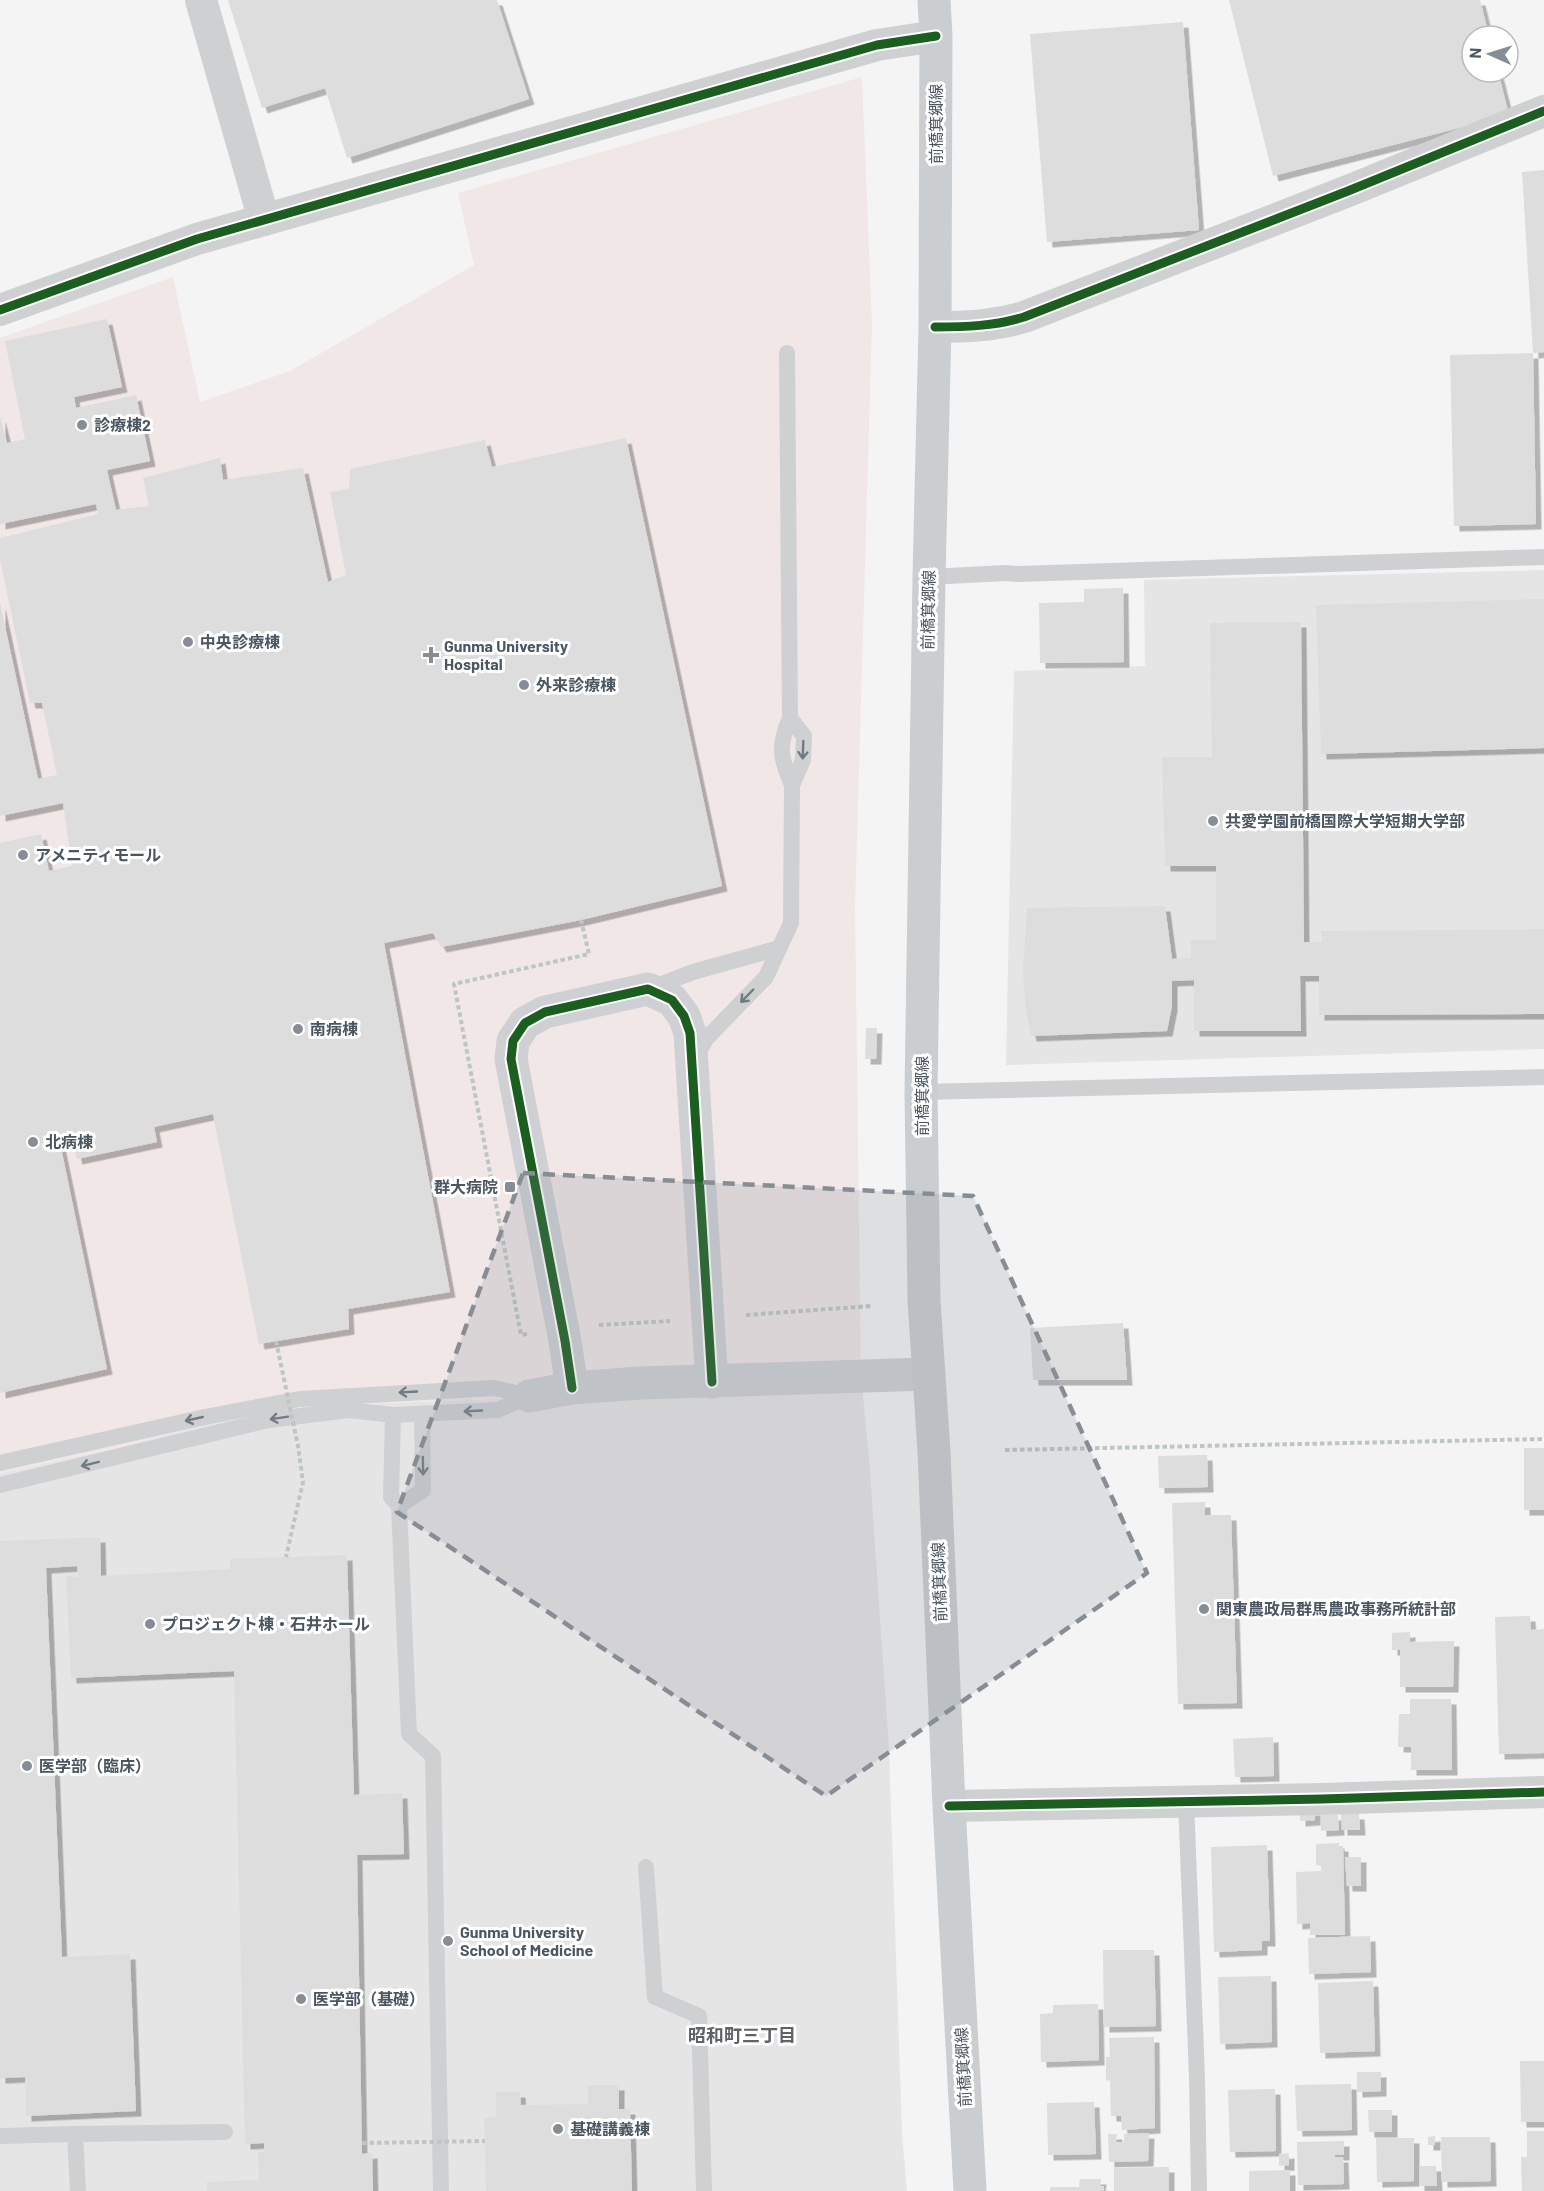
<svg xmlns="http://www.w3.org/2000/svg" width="1544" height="2191" font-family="Barlow,'Noto Sans JP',sans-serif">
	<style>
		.education { fill: #e6e5e6 }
		.medical { fill: #f1e7e6 }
		.building { fill: #ddddde; filter: url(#shadow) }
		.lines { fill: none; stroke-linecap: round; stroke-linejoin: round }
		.path { stroke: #bcc7c4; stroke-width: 4; stroke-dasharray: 4.5 3; stroke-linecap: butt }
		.lane { stroke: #ced0d2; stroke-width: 16 }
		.street { stroke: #ced0d2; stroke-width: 32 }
		.secondary { stroke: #ced0d4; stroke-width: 33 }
		.primary { stroke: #caced1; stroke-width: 33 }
		.path-bridge { stroke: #bcc7c4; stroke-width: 4; stroke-dasharray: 4.5 3; stroke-linecap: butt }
		.cycleway-casing { stroke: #fff; stroke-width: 13 }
		.cycleway { stroke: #1b5e20; stroke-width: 9 }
		.oneway { stroke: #727b83 }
		.marked { fill: #868d94; fill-opacity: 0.2; stroke: #868d94; stroke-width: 4.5; stroke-dasharray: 12 8; stroke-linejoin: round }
		.poi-dot { fill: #868d94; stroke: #fff; stroke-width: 2 }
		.labels { text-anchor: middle; stroke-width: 6; stroke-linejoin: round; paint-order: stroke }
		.street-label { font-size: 16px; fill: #4a5661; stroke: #fff }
		.poi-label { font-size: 16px; font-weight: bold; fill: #4a5661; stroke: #fff; text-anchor: start }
		.neighbourhood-label { font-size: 18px; font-weight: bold; fill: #5f6368; stroke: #fff }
	</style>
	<defs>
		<filter id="shadow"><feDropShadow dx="5.5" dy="5.5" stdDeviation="0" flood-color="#0004"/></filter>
	</defs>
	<rect width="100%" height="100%" fill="#f4f4f4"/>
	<!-- education -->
	<g class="education">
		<polygon points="1544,570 1544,1049 1006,1065 1014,671 1145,666 1144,580"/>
		<polygon points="861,1375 869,1458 889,1749 902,2134 907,2191 0,2191 0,1473 111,1449 204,1425 308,1406 494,1399"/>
	</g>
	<!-- medical -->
	<polygon class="medical" points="862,77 872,324 855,907 861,1375 494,1399 308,1406 204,1425 111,1449 0,1473 0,338 173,277 200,402 290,371 474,265 458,193"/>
	<!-- building -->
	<g class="building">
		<polygon points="228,0 497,0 529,99 347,158 325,88 262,108"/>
		<polygon points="1229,0 1480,0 1489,36 1472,36 1472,72 1498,72 1509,115 1273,176"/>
		<polygon points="1183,22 1199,230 1047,242 1030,34"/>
		<polygon points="1544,170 1544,352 1533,353 1522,172"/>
		<polygon points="107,319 122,387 74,397 76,408 136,395 150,461 107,470 116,510 149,506 143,478 220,458 223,480 303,468 328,582 346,575 330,492 349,489 350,469 485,440 492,467 626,438 722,886 581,920 441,947 433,933 384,943 450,1292 348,1309 349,1329 259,1344 213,1114 154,1127 157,1142 77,1159 72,1140 60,1143 107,1369 0,1393 0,843 41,834 49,871 72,866 63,803 0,816 0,603 38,779 57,775 42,703 30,703 0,559 0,538 98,514 96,504 0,524 0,416 7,443 25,439 5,341"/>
		<polygon points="1533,353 1536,524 1454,526 1450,355"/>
		<polygon points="1123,588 1124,662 1040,663 1039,603 1084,602 1084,589"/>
		<polygon points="1544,599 1544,748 1321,754 1316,605"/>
		<polygon points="1301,622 1304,942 1322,942 1321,931 1544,929 1544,1014 1319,1015 1319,976 1300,976 1301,1031 1194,1031 1194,980 1172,981 1172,1006 1167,1031 1031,1036 1025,1004 1023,971 1027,908 1165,906 1172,959 1191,958 1191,940 1216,940 1216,866 1165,866 1162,757 1212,757 1210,623"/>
		<polygon points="866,1028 877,1028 876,1059 865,1059"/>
		<polygon points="1123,1323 1127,1380 1033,1380 1030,1328"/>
		<rect x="1524" y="1448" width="20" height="62"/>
		<polygon points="1207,1455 1208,1487 1159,1488 1158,1456"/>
		<polygon points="1205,1502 1205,1515 1231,1515 1237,1703 1178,1704 1172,1503"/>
		<polygon points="100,1537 101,1576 230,1569 230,1559 347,1555 354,1795 402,1793 404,1854 357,1855 362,2154 372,2153 373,2191 207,2191 207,2182 259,2180 258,2152 264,2152 264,2143 245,2144 234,1671 71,1678 66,1576 78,1577 77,1566 46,1568 62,1957 130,1954 136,2111 26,2116 25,2077 0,2078 0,1541"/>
		<polygon points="1530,1616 1531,1630 1544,1629 1544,1753 1499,1754 1495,1617"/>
		<polygon points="1410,1632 1410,1642 1454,1641 1453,1687 1400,1687 1400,1650 1392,1650 1392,1633"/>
		<polygon points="1410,1699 1451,1699 1452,1770 1411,1770 1411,1747 1398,1747 1399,1714 1410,1714"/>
		<polygon points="1273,1737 1274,1776 1235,1777 1233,1739"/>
		<polygon points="1300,1810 1315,1810 1315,1820 1300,1821"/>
		<polygon points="1341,1814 1359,1814 1360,1830 1342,1830"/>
		<polygon points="1321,1815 1338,1815 1339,1830 1321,1831"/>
		<polygon points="1339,1843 1339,1846 1343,1846 1345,1935 1310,1935 1310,1923 1297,1924 1296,1872 1322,1871 1321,1866 1316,1865 1316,1844"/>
		<polygon points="1267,1845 1270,1941 1262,1941 1262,1950 1214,1952 1211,1847"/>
		<polygon points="1345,1857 1361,1857 1361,1886 1347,1886"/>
		<polygon points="1370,1936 1371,1972 1309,1974 1308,1938"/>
		<polygon points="1103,1950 1154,1950 1156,2026 1104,2027"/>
		<polygon points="1271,1976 1272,2042 1220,2044 1218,1977"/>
		<polygon points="1373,1981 1375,2051 1320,2053 1318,1983"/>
		<polygon points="1098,2004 1099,2060 1041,2062 1040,2014 1053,2013 1053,2005"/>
		<polygon points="1154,2037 1155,2128 1122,2130 1121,2116 1111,2116 1110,2080 1106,2081 1106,2057 1110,2057 1109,2038"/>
		<polygon points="1520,2061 1544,2061 1544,2122 1521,2122"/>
		<polygon points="1357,2072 1381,2072 1381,2091 1357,2092"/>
		<polygon points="1351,2084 1352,2130 1297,2131 1295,2085"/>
		<polygon points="588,2085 619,2085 619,2109 630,2109 632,2191 486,2191 484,2118 496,2117 496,2092 520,2092 521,2105 588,2104"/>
		<polygon points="1275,2089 1276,2151 1230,2152 1228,2090"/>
		<polygon points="1094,2102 1096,2154 1048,2155 1047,2103"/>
		<polygon points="1368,2110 1392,2110 1392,2132 1369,2132"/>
		<polygon points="1527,2131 1544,2131 1544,2191 1522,2191 1521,2157 1527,2157"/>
		<polygon points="1149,2133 1148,2161 1109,2162 1108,2134 1117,2134 1116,2142 1124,2142 1124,2134"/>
		<polygon points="1435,2136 1435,2145 1428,2145 1428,2137"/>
		<polygon points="1441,2137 1490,2137 1491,2181 1442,2182"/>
		<polygon points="1376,2138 1414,2138 1414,2181 1377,2182"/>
		<polygon points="1344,2141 1344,2155 1335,2155 1335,2157 1343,2157 1344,2184 1298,2185 1297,2142"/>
		<polygon points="1289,2153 1289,2165 1279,2166 1279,2154"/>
		<polygon points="1419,2166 1436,2166 1437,2186 1419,2186"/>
		<polygon points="1169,2167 1169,2191 1114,2191 1114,2168"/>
		<polygon points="1290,2170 1290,2191 1249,2191 1249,2171"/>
		<polygon points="1080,2179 1101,2179 1100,2186 1104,2186 1104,2191 1050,2191 1050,2187 1079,2187"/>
	</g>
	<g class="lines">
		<!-- path -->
		<g class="path">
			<polyline points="746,1315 871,1306"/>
			<polyline points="599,1325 670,1321"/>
			<polyline points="527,1334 521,1335 454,984 589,954 581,920"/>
			<polyline points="1005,1450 1544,1439"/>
		</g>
		<!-- lane -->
		<g class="lane">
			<path d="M 787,353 L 790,718 C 778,746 780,757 792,785"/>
			<polyline points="929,577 1005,573 1019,574 1544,557"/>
			<polyline points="649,989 693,972 779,948"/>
			<polyline points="697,1056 706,1039 766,977 791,923 792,785 803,760 804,736 790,718"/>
			<polyline points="921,1092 1544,1077"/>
			<polyline points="393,1415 391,1497 399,1506 409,1734 433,1756 441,2191"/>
			<polyline points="0,1463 205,1417 300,1399 494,1388 529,1396"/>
			<polyline points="0,1485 269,1420 349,1410 393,1415 498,1410 529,1396"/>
			<polyline points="399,1506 423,1490 422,1414"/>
			<polyline points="1186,1802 1197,2077 1199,2191"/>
			<polyline points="646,1867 655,1997 699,2016 704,2191"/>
			<polyline points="0,2136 75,2134"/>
			<polyline points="78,2191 75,2134 225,2132"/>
		</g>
		<!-- street -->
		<g class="street">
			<polyline points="201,0 264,220"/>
			<polyline points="0,310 197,239 877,45 936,36"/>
			<path d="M 935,327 C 965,327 995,326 1024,317 L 1348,191 L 1544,111"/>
			<polyline points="949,1806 1322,1799 1544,1792"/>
		</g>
		<!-- secondary -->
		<g class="secondary">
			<polyline points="572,1388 565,1341 511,1059 513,1041 525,1023 545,1012 648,989 672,1000 684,1016 690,1033 712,1382"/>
			<polyline points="529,1396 572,1388 640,1383 928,1374"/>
		</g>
		<!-- primary -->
		<polyline class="primary" points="934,0 936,36 935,327 929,577 921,1092 924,1300 934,1452 949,1806 970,2191"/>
		<!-- path-bridge -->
		<g class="path-bridge">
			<polyline points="276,1341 298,1446 303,1482 286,1557"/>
			<polyline points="362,2143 485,2141"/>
		</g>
		<!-- cycleway casing -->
		<g class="cycleway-casing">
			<g id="cycleway">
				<polyline points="0,310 197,239 877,45 936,36"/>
				<path d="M 935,327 C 965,327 995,326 1024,317 L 1348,191 L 1544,111"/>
				<polyline points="572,1388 565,1341 511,1059 513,1041 525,1023 545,1012 648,989 672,1000 684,1016 690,1033 712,1382"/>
				<polyline points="949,1806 1322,1799 1544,1792"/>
			</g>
		</g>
		<!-- cycleway -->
		<use href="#cycleway" class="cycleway"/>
	</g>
	<!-- one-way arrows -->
	<defs><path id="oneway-shaft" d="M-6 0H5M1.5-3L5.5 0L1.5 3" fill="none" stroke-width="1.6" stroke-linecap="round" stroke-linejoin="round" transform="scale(1.5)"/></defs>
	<g class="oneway">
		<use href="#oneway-shaft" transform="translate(803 750) rotate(92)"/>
		<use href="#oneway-shaft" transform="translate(747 996) rotate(134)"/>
		<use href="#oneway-shaft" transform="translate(408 1392) rotate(177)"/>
		<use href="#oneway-shaft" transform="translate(473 1411) rotate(177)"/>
		<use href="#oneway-shaft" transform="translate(279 1418) rotate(171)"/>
		<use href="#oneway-shaft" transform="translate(194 1419) rotate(167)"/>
		<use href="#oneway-shaft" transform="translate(90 1464) rotate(166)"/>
		<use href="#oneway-shaft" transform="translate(423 1466) rotate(89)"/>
	</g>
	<!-- marked area -->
	<path class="marked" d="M 523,1173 L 973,1196 L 1147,1573 L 826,1796 L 397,1512 Z"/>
	<!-- markers -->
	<g class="poi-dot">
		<circle cx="82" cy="425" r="6"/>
		<circle cx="188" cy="642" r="6"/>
		<path d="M428 646h6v6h6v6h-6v6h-6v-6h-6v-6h6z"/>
		<circle cx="524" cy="685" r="6"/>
		<circle cx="1213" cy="821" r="6"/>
		<circle cx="23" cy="855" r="6"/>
		<circle cx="298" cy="1029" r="6"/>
		<circle cx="33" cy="1142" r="6"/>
		<rect x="504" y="1181" width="12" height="12" rx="3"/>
		<circle cx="1204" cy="1609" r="6"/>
		<circle cx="150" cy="1624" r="6"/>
		<circle cx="27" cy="1766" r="6"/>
		<circle cx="448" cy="1941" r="6"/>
		<circle cx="301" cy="1999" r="6"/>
		<circle cx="558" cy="2129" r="6"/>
	</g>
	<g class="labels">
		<!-- street labels -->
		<g class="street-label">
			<text transform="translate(936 124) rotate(-90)" y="6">前橋箕郷線</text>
			<text transform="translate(928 610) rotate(-89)" y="6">前橋箕郷線</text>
			<text transform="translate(922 1096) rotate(-90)" y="6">前橋箕郷線</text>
			<text transform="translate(939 1582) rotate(-92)" y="6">前橋箕郷線</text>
			<text transform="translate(963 2067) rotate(-93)" y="6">前橋箕郷線</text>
		</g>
		<!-- poi labels -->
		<g class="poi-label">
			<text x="94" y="431">診療棟2</text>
			<text x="200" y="648">中央診療棟</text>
			<text x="444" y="652">Gunma University<tspan x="444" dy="18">Hospital</tspan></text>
			<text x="536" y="691">外来診療棟</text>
			<text x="1225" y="827">共愛学園前橋国際大学短期大学部</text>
			<text x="35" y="861">アメニティモール</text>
			<text x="310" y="1035">南病棟</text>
			<text x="45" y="1148">北病棟</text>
			<text x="498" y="1193" text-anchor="end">群大病院</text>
			<text x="1216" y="1615">関東農政局群馬農政事務所統計部</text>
			<text x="162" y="1630">プロジェクト棟・石井ホール</text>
			<text x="39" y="1772">医学部（臨床）</text>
			<text x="460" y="1938">Gunma University<tspan x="460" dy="18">School of Medicine</tspan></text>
			<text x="313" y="2005">医学部（基礎）</text>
			<text x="570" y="2135">基礎講義棟</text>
		</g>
		<!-- neighbourhood labels -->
		<g class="neighbourhood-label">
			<text x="742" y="2042">昭和町三丁目</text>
		</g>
	</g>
	<!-- north arrow -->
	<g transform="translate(1490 54) rotate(273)"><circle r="28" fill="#ffffff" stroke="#b7bbc0" stroke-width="1.5"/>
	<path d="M0-4.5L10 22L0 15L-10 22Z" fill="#868d94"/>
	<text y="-9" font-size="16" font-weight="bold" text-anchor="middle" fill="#4a5661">N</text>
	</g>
</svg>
